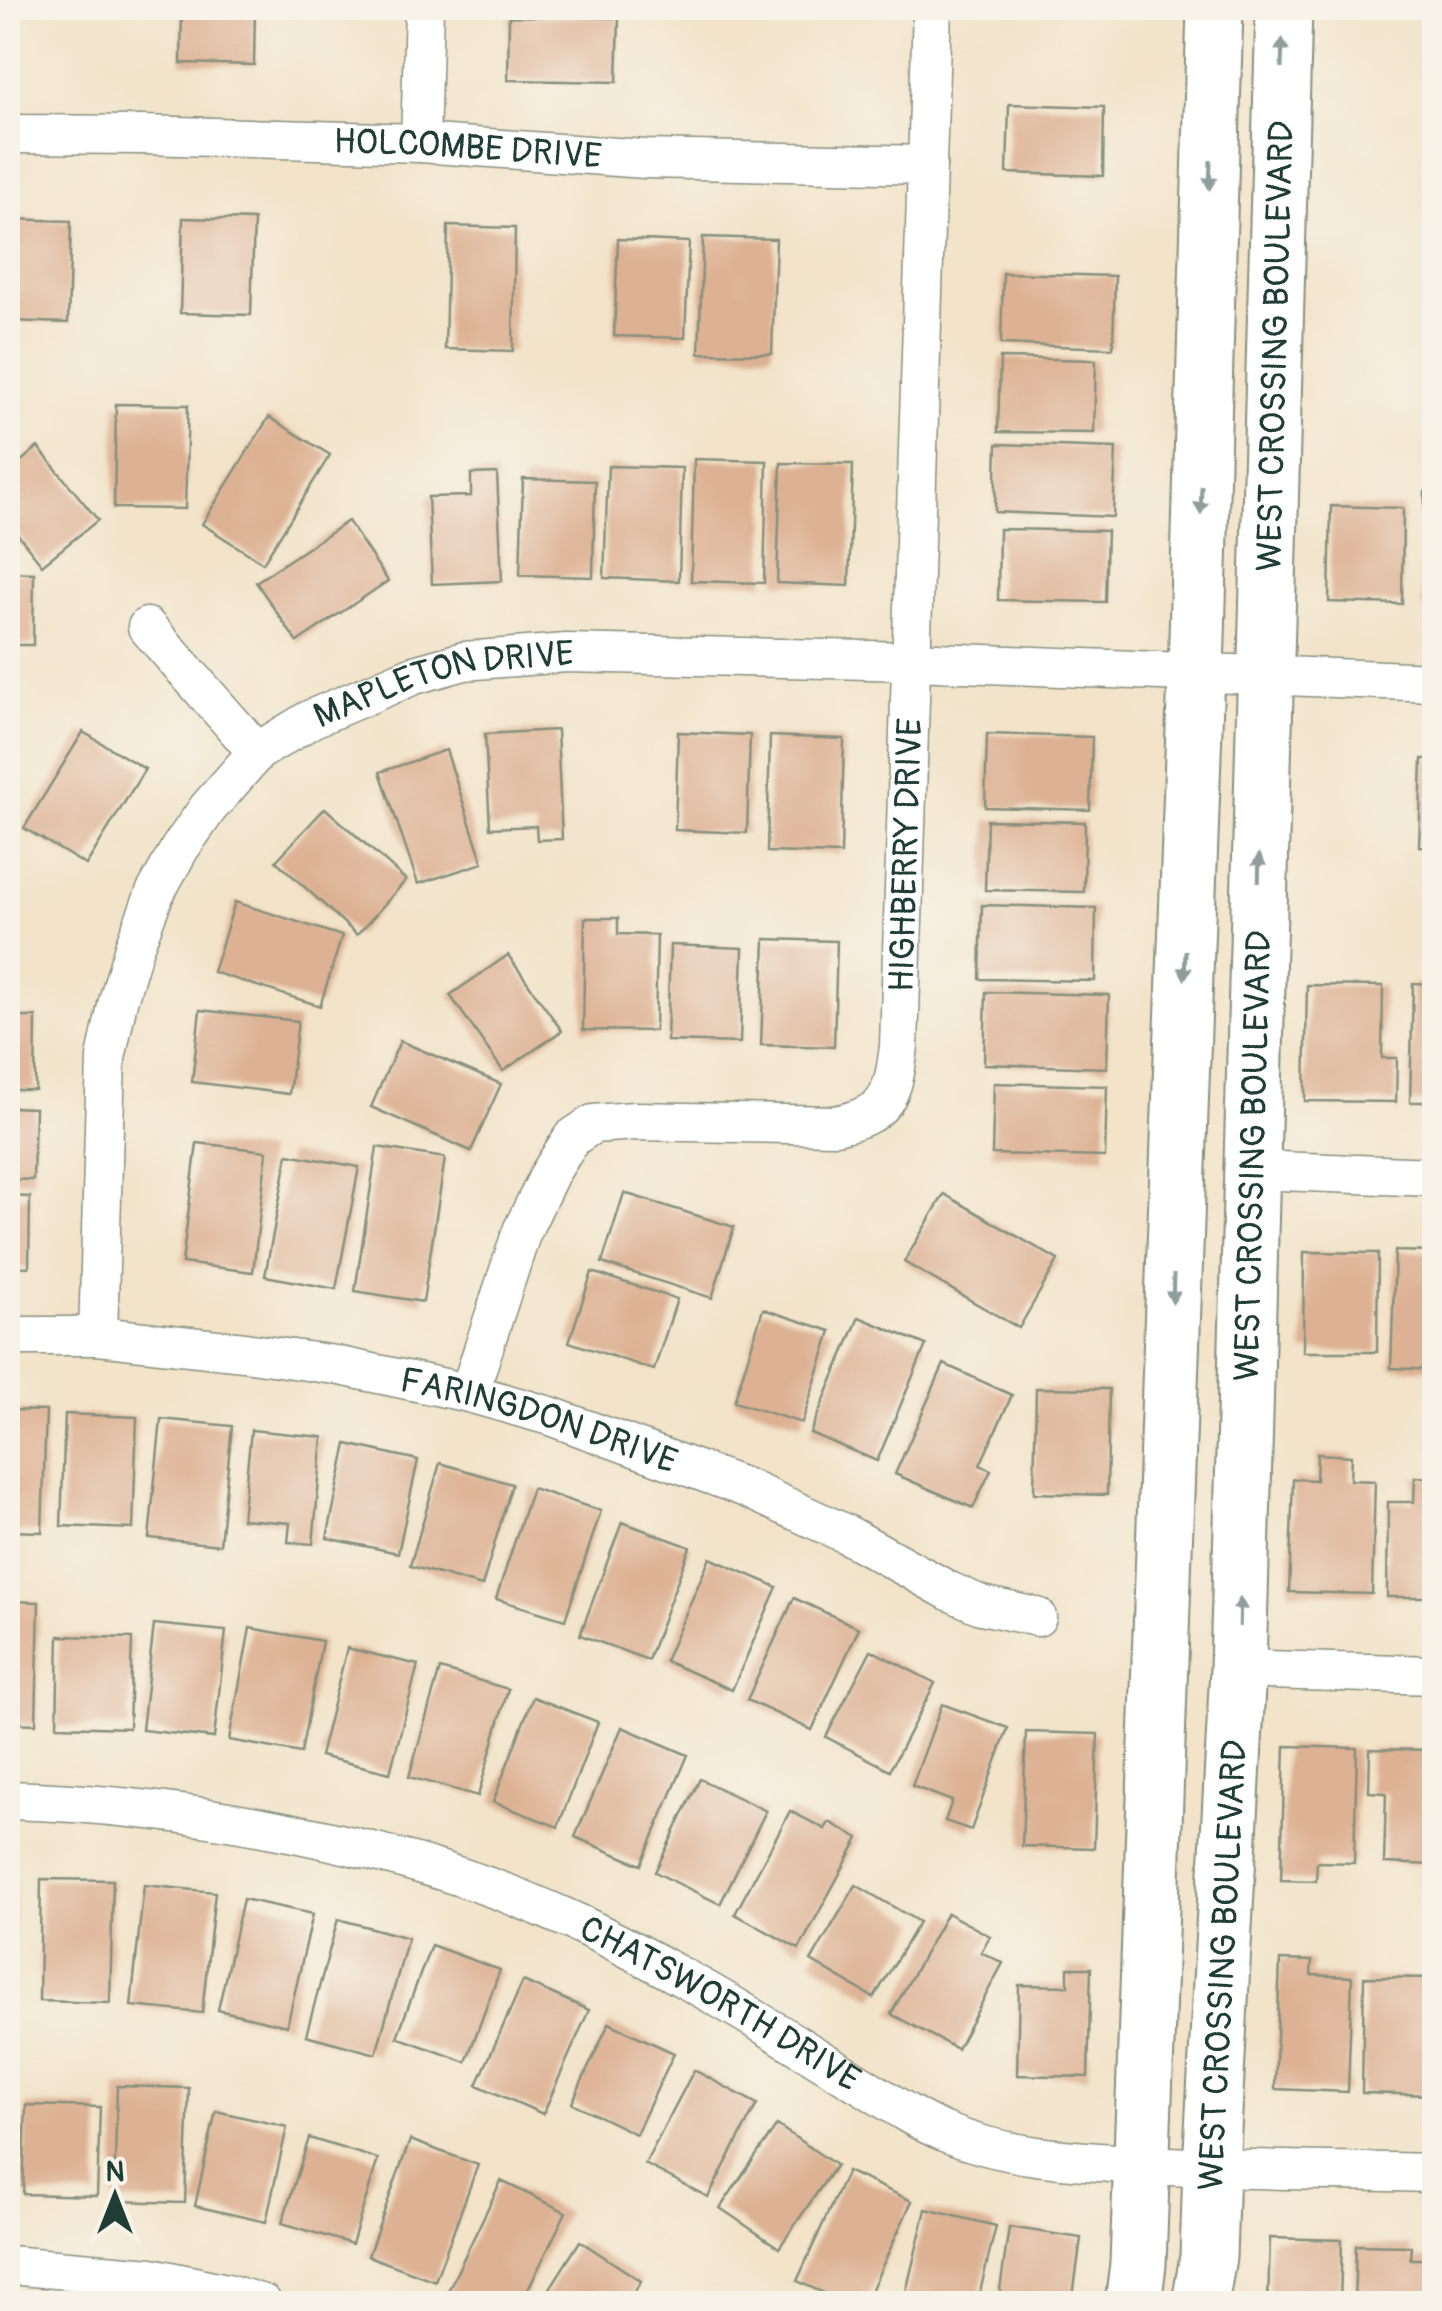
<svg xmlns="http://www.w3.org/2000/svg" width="1442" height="2311" font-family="Pangolin,sans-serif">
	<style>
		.building { fill: #ddb193 }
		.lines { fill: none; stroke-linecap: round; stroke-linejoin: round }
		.street-casing { stroke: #88907e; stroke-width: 41 }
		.secondary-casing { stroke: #88907e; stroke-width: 59 }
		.street { stroke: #fff; stroke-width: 38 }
		.secondary { stroke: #fff; stroke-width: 55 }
		.oneway { fill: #8f9e9a }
		.labels { text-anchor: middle; stroke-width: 10; stroke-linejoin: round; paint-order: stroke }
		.street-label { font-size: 35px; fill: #1f3d34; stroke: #f7f3e8 }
	</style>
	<rect width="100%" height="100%" fill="#f7f3e8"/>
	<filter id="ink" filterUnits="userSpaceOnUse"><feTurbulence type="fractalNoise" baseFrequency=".01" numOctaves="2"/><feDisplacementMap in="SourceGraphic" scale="20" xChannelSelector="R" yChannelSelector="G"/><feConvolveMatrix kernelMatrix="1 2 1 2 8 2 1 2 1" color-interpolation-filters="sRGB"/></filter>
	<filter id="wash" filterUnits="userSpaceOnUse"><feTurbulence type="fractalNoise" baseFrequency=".0048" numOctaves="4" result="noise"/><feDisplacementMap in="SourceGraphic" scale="40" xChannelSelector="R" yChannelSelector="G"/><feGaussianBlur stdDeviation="2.25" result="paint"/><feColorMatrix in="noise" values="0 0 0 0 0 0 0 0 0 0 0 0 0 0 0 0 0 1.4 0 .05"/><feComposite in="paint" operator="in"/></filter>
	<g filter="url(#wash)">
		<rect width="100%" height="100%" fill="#f2e3c9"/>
		<g id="blocks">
			<!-- building -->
			<g class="building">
				<polygon points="182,8 255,8 254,65 181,63"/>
				<polygon points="509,16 619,18 617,82 508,80"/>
				<polygon points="1009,104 1104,107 1103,176 1007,173"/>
				<polygon points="183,218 254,220 251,315 180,313"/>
				<polygon points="8,219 71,221 68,323 8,321"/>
				<polygon points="448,226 515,228 513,351 445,349"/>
				<polygon points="703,237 776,239 772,354 699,353"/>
				<polygon points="618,239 689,242 685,338 614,336"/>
				<polygon points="1003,273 1115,276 1113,348 1001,344"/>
				<polygon points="1000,358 1096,360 1094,433 998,432"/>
				<polygon points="116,404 188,405 185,509 114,508"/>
				<polygon points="269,417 330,455 263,563 202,524"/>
				<polygon points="997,444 1116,448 1113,517 995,512"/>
				<polygon points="38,447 98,520 42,565 8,522 8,472"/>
				<polygon points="694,459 767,461 764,583 691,581"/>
				<polygon points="781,463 853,464 849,586 777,583"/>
				<polygon points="608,466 682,468 679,581 604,578"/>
				<polygon points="497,473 502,581 432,584 428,497 471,496 471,474"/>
				<polygon points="523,479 595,481 593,577 520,575"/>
				<polygon points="1425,492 1434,492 1434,608 1422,607"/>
				<polygon points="1331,506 1403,508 1402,604 1329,602"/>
				<polygon points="348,521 388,581 297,642 256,582"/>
				<polygon points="999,529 1107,531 1105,602 998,600"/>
				<polygon points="8,572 34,573 33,645 8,645"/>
				<polygon points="557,730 562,839 537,840 536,826 490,828 485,734"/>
				<polygon points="83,732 145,769 86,865 24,828"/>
				<polygon points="678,732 750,735 747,833 675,830"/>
				<polygon points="987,734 1092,737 1090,810 985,807"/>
				<polygon points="770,736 844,739 841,854 767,852"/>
				<polygon points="446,750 483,863 418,884 380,772"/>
				<polygon points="1422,759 1434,759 1434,847 1419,846"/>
				<polygon points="325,808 406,880 357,935 276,861"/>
				<polygon points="987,820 1085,822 1084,892 985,890"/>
				<polygon points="235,902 342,936 320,1006 213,972"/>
				<polygon points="982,905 1096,908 1095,981 980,979"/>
				<polygon points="585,918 618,918 618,934 657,935 655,1031 583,1030"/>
				<polygon points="765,939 837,941 834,1047 761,1045"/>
				<polygon points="670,945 743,948 740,1043 667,1041"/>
				<polygon points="508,955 562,1031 503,1071 450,995"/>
				<polygon points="1413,983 1434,984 1434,1102 1410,1102"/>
				<polygon points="1307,985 1383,986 1382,1058 1397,1058 1396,1102 1305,1101"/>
				<polygon points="986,992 1109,995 1107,1068 984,1064"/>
				<polygon points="200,1010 298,1021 289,1094 192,1082"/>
				<polygon points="8,1017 36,1017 35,1090 8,1090"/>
				<polygon points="400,1041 501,1084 471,1151 371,1107"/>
				<polygon points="994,1083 1107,1086 1105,1157 992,1154"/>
				<polygon points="8,1107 35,1108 33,1180 8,1179"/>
				<polygon points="197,1143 267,1151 253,1272 182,1263"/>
				<polygon points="377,1147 445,1158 423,1302 355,1291"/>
				<polygon points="288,1154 359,1167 336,1289 265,1276"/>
				<polygon points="624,1193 734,1227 712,1298 602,1263"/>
				<polygon points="944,1194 1058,1260 1019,1328 904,1262"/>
				<polygon points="8,1196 30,1197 29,1267 8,1266"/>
				<polygon points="1395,1251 1434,1252 1434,1370 1391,1368"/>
				<polygon points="1304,1252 1378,1253 1377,1352 1303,1352"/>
				<polygon points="592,1272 677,1299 654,1370 569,1342"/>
				<polygon points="763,1309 831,1331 802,1423 734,1402"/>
				<polygon points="859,1317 926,1345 877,1461 810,1433"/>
				<polygon points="944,1364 1012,1395 980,1465 991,1470 973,1508 895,1474"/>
				<polygon points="1036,1388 1109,1389 1107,1495 1034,1493"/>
				<polygon points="8,1410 46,1411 42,1532 8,1531"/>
				<polygon points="65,1414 137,1417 133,1529 61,1526"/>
				<polygon points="161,1419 232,1426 220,1545 149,1538"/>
				<polygon points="251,1430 323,1437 313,1544 288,1542 290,1523 242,1519"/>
				<polygon points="347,1444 418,1460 398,1553 327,1538"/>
				<polygon points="1317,1454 1351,1456 1350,1480 1375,1481 1372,1594 1289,1592 1293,1479 1316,1480"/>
				<polygon points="440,1463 512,1484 482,1586 410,1566"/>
				<polygon points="1415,1477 1434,1478 1434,1597 1387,1597 1388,1502 1414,1502"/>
				<polygon points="532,1488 601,1511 565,1620 496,1599"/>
				<polygon points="622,1522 690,1547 648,1660 580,1635"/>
				<polygon points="710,1558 777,1587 732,1690 665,1661"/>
				<polygon points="794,1598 859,1628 812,1730 747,1700"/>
				<polygon points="8,1601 39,1602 36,1724 8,1723"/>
				<polygon points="154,1624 226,1631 214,1738 142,1730"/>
				<polygon points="250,1628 322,1641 301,1753 229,1740"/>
				<polygon points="59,1636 132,1638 129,1728 57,1726"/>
				<polygon points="347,1648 418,1665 390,1773 320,1756"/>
				<polygon points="871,1650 935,1683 890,1770 826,1737"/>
				<polygon points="440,1669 508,1689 478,1796 409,1777"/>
				<polygon points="533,1697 598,1722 558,1827 493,1802"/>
				<polygon points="942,1704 1008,1728 971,1830 945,1821 952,1801 912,1786"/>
				<polygon points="622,1727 688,1755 641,1865 575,1837"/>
				<polygon points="1026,1732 1098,1734 1094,1848 1022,1846"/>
				<polygon points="1285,1746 1357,1748 1354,1863 1317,1862 1316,1881 1281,1880"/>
				<polygon points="1370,1749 1434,1750 1434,1865 1384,1863 1386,1793 1369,1792"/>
				<polygon points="700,1779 766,1811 720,1904 655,1872"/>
				<polygon points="790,1811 825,1829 829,1822 859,1838 799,1949 735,1914"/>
				<polygon points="8,1877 15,1877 13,1973 8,1973"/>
				<polygon points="41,1879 113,1880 110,2003 39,2001"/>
				<polygon points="144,1885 215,1892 202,2013 131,2006"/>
				<polygon points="856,1885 919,1922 874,1998 811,1961"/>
				<polygon points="243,1899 313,1914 287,2026 218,2010"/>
				<polygon points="947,1913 990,1936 981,1952 1003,1963 957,2049 891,2014"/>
				<polygon points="338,1919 408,1938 376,2054 306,2035"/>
				<polygon points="431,1945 500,1970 466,2062 397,2037"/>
				<polygon points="1280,1960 1312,1961 1311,1975 1352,1977 1348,2092 1275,2089"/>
				<polygon points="1068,1968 1091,1968 1088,2077 1017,2075 1019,1985 1068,1986"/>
				<polygon points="1364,1977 1434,1978 1434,2095 1362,2093"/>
				<polygon points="523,1981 589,2010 543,2114 477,2085"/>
				<polygon points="609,2023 674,2053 636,2134 572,2103"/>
				<polygon points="694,2070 757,2104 708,2197 645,2164"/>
				<polygon points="117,2086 189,2088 185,2203 114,2201"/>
				<polygon points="26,2105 100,2107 97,2196 23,2194"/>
				<polygon points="216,2111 287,2127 266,2222 195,2206"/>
				<polygon points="777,2125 836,2165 779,2248 720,2208"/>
				<polygon points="309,2138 378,2159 352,2244 282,2223"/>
				<polygon points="410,2140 478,2165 435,2281 368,2256"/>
				<polygon points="847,2171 912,2201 865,2304 848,2304 797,2281"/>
				<polygon points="501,2181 566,2212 521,2304 475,2304 448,2291"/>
				<polygon points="926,2209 996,2226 977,2304 903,2304"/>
				<polygon points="1009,2227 1081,2238 1072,2304 998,2304"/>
				<polygon points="1270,2238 1342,2240 1340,2304 1268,2304"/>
				<polygon points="580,2241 641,2281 627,2304 540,2304"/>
				<polygon points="1356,2245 1411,2246 1410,2259 1432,2259 1432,2304 1354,2304"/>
			</g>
		</g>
	</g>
	<g filter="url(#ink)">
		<use href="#blocks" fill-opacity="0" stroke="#88907e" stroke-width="2.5"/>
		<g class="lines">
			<!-- street casing -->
			<g class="street-casing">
				<g id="street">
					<path id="s1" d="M 8,134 L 142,135 L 420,143 L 645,159 L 927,165"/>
					<polyline points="420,143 424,8"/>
					<polyline points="147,627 257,752"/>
					<polyline points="1251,1170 1434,1177"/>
					<path id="s2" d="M 8,1336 L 98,1336 L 244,1352 L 335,1365 L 469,1393 L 550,1416 L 746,1488 L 846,1534 L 949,1591 L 981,1605 L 1037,1617"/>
					<path id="s3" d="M 98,1336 L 106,1058 L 118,1001 L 134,947 L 155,893 L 180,848 L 208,808 L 257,752 L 311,719 L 414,675 L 464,661 L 566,653 L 912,661 L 1434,682"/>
					<path id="s4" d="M 469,1393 L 522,1231 L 550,1173 L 572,1138 L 593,1124 L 635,1121 L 835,1125 C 887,1115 893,1096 899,1046 L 932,8"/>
					<polyline points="1238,1669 1434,1675"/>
					<path id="s5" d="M 8,1800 C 189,1805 400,1843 566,1918 C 607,1936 647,1958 687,1980 C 747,2012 804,2050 862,2085 C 889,2102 917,2121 947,2133 C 1010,2159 1081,2161 1148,2165 C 1243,2170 1339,2171 1434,2173"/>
					<polyline points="8,2265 152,2277 227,2293 263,2304"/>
				</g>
			</g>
			<!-- secondary casing -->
			<g class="secondary-casing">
				<g id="secondary">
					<polyline points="1133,2304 1138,2264 1196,673 1215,8"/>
					<path id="s6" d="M 1200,2304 L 1208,2257 L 1211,2168 L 1238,1669 L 1284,8"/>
				</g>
			</g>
			<!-- street -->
			<use href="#street" class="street"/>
			<!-- secondary -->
			<use href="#secondary" class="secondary"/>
		</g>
		<!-- one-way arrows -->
		<defs><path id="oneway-solid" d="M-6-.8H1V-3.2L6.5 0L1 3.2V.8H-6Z" transform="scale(2.5)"/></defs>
		<g class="oneway">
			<use href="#oneway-solid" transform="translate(1282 53) rotate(-88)"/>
			<use href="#oneway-solid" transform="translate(1210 175) rotate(92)"/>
			<use href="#oneway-solid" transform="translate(1201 500) rotate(92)"/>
			<use href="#oneway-solid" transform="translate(1259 868) rotate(-89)"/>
			<use href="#oneway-solid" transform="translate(1185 965) rotate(92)"/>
			<use href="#oneway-solid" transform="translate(1173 1289) rotate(92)"/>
			<use href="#oneway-solid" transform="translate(1240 1612) rotate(-89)"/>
		</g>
	</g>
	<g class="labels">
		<!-- street labels -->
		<g class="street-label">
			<text dy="12" stroke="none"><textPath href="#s1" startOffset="460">HOLCOMBE DRIVE</textPath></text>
			<text dy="12" stroke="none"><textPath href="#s6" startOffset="1960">WEST CROSSING BOULEVARD</textPath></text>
			<text dy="12" stroke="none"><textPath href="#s3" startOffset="828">MAPLETON DRIVE</textPath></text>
			<text dy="12" stroke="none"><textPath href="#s4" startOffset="848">HIGHBERRY DRIVE</textPath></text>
			<text dy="12" stroke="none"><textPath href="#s6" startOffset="1150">WEST CROSSING BOULEVARD</textPath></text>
			<text dy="12" stroke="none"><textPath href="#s2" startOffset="540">FARINGDON DRIVE</textPath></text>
			<text dy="12" stroke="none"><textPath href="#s6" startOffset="340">WEST CROSSING BOULEVARD</textPath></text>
			<text dy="12" stroke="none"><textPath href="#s5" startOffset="750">CHATSWORTH DRIVE</textPath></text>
		</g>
	</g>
	<!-- margin -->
	<rect width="1442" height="2311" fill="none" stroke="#f7f3e8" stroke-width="40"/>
	<!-- north arrow -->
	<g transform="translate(115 2196)" stroke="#f7f3e8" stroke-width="8" paint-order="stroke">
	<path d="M0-8L18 38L0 25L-18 38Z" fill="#1f3d34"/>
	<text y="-15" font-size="28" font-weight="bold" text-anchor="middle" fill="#1f3d34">N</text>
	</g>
</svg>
